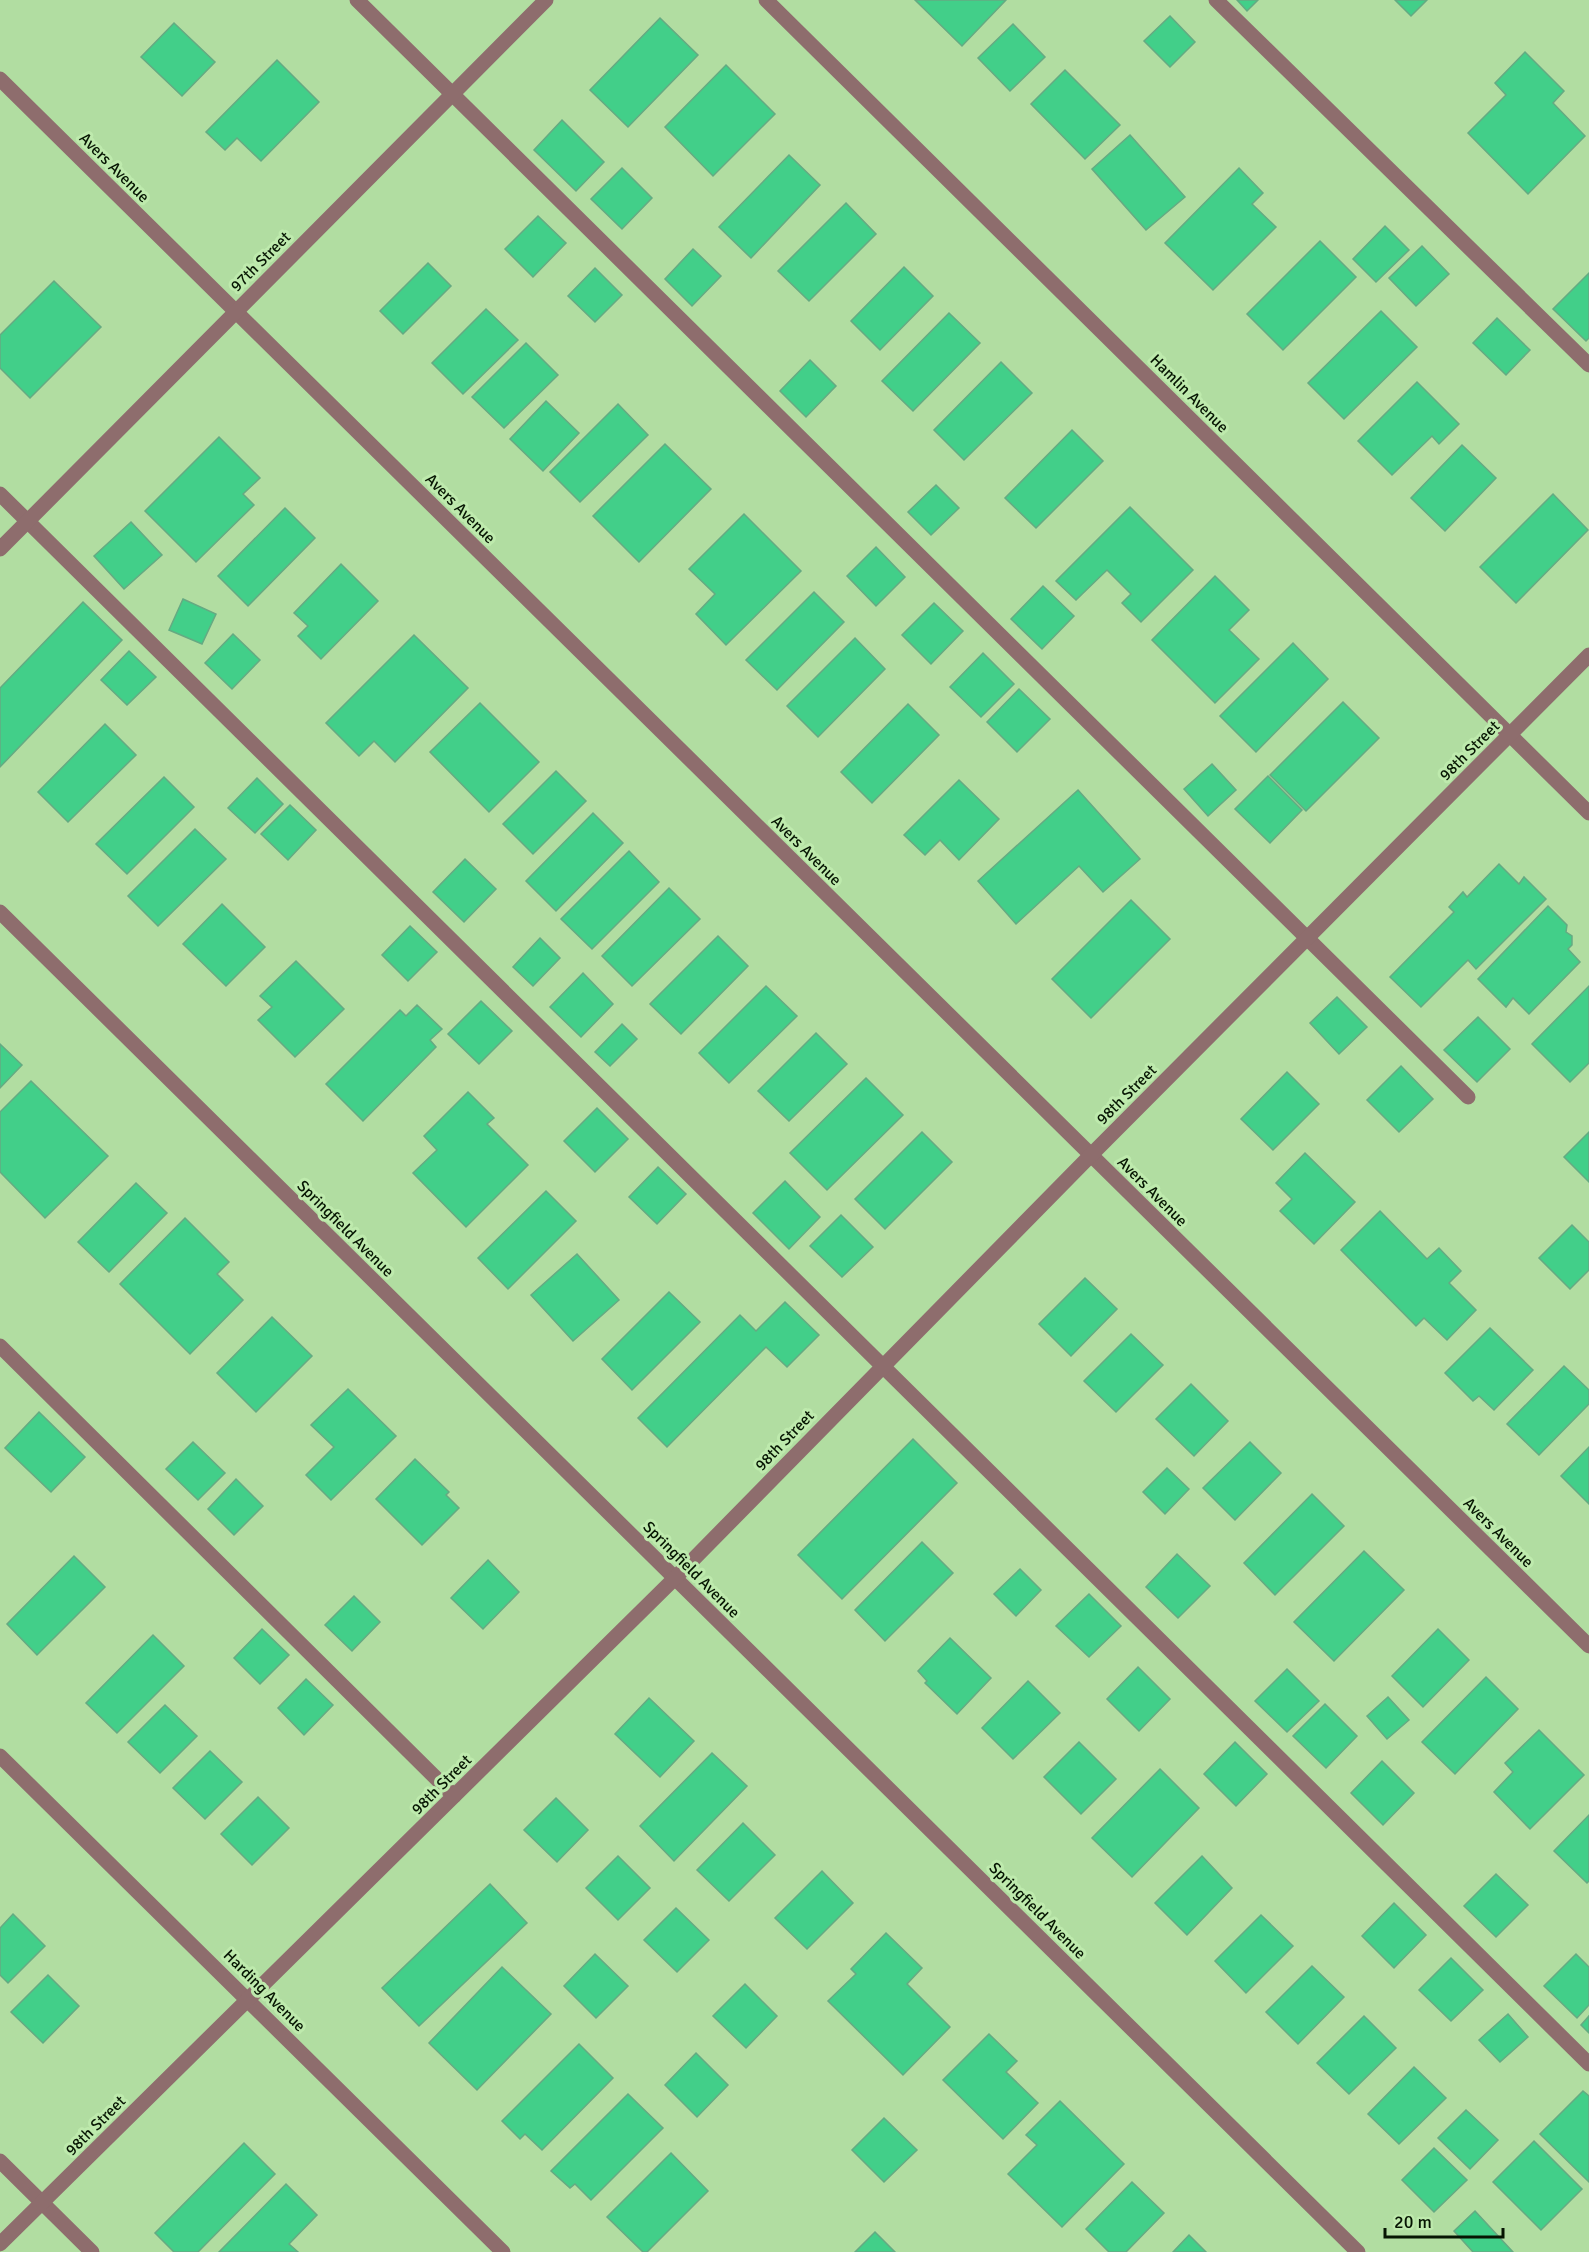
<svg xmlns="http://www.w3.org/2000/svg" width="1589" height="2252" font-family="Signika,sans-serif">
	<style>
		.building { fill: #42cf89; stroke: #65aa82; stroke-width: 1.5 }
		.lines { fill: none; stroke-linecap: round; stroke-linejoin: round }
		.minor { stroke: #8e6d6d; stroke-width: 15 }
		.labels { text-anchor: middle; stroke-width: 6; stroke-linejoin: round; paint-order: stroke }
		.street-label { font-size: 16px; fill: #061502; stroke: #beeaad }
	</style>
	<rect width="100%" height="100%" fill="#b1dda1"/>
	<!-- building -->
	<g class="building">
		<polygon points="915,0 1006,0 962,46"/>
		<polygon points="1237,0 1258,0 1247,11"/>
		<polygon points="1395,0 1427,0 1411,16"/>
		<polygon points="1170,16 1195,42 1170,67 1144,41"/>
		<polygon points="660,18 698,55 628,127 590,90"/>
		<polygon points="174,23 215,62 182,96 141,57"/>
		<polygon points="1013,24 1045,57 1010,91 978,58"/>
		<polygon points="1525,52 1564,91 1553,103 1585,136 1528,194 1468,133 1506,95 1495,83"/>
		<polygon points="277,60 319,102 261,161 237,138 225,150 206,132"/>
		<polygon points="726,65 775,114 713,176 665,127"/>
		<polygon points="1065,70 1120,125 1085,159 1031,104"/>
		<polygon points="562,120 604,162 576,191 534,150"/>
		<polygon points="1130,135 1185,197 1146,230 1092,169"/>
		<polygon points="789,155 820,185 751,258 719,227"/>
		<polygon points="622,168 652,198 622,229 591,199"/>
		<polygon points="1239,168 1263,193 1252,204 1276,227 1213,290 1165,243"/>
		<polygon points="846,203 876,234 809,301 778,271"/>
		<polygon points="538,216 566,243 533,277 505,249"/>
		<polygon points="1385,226 1409,250 1376,282 1353,259"/>
		<polygon points="1320,241 1356,277 1283,350 1247,314"/>
		<polygon points="1422,246 1449,274 1416,306 1389,278"/>
		<polygon points="693,249 721,276 692,306 665,279"/>
		<polygon points="428,263 451,286 403,334 380,311"/>
		<polygon points="904,267 933,296 880,350 851,321"/>
		<polygon points="595,268 622,295 595,322 568,296"/>
		<polygon points="1589,273 1589,338 1586,341 1553,309"/>
		<polygon points="54,281 101,327 30,398 0,368 0,335"/>
		<polygon points="486,309 518,340 463,394 432,363"/>
		<polygon points="1381,311 1417,347 1344,419 1308,383"/>
		<polygon points="949,313 980,343 913,411 882,381"/>
		<polygon points="1497,318 1530,350 1506,375 1473,343"/>
		<polygon points="526,343 558,375 504,428 472,397"/>
		<polygon points="810,360 836,386 806,417 780,391"/>
		<polygon points="1001,362 1032,393 964,460 934,430"/>
		<polygon points="1417,382 1459,424 1439,444 1432,436 1392,475 1358,441"/>
		<polygon points="546,401 579,433 543,471 510,439"/>
		<polygon points="618,404 648,435 580,502 550,472"/>
		<polygon points="1072,430 1103,461 1036,528 1005,498"/>
		<polygon points="219,437 260,478 243,494 254,505 196,562 145,511"/>
		<polygon points="665,444 711,489 639,562 593,516"/>
		<polygon points="1462,445 1496,478 1445,531 1411,498"/>
		<polygon points="936,485 959,508 931,535 908,512"/>
		<polygon points="1553,494 1588,530 1516,603 1480,567"/>
		<polygon points="1130,507 1193,570 1141,622 1122,603 1131,594 1107,570 1076,600 1056,581"/>
		<polygon points="285,508 315,538 248,606 218,576"/>
		<polygon points="744,514 801,571 726,645 696,614 715,594 689,569"/>
		<polygon points="131,522 162,555 124,589 94,556"/>
		<polygon points="876,547 905,577 876,606 847,576"/>
		<polygon points="341,564 378,601 321,659 298,636 308,626 294,613"/>
		<polygon points="1215,576 1249,610 1229,630 1259,659 1215,703 1152,640"/>
		<polygon points="1043,586 1074,616 1042,649 1011,619"/>
		<polygon points="814,592 844,622 777,690 746,660"/>
		<polygon points="183,599 216,614 202,644 169,630"/>
		<polygon points="83,602 122,640 0,767 0,688"/>
		<polygon points="934,603 963,631 931,664 902,635"/>
		<polygon points="233,634 260,660 232,689 205,663"/>
		<polygon points="414,635 468,688 395,762 374,741 359,756 326,723"/>
		<polygon points="855,638 885,669 818,737 787,706"/>
		<polygon points="1293,643 1328,679 1256,752 1220,716"/>
		<polygon points="129,651 156,677 127,705 101,680"/>
		<polygon points="983,653 1014,684 981,717 950,687"/>
		<polygon points="1019,689 1050,719 1017,752 987,722"/>
		<polygon points="1343,702 1379,738 1306,811 1270,775"/>
		<polygon points="480,703 539,762 489,812 430,752"/>
		<polygon points="908,704 939,735 872,803 841,772"/>
		<polygon points="105,724 136,755 68,822 38,792"/>
		<polygon points="1212,764 1236,790 1208,816 1184,789"/>
		<polygon points="556,771 586,801 533,854 503,824"/>
		<polygon points="1268,776 1302,810 1270,843 1235,809"/>
		<polygon points="164,777 194,807 127,874 96,844"/>
		<polygon points="257,778 283,804 255,833 228,808"/>
		<polygon points="959,780 999,819 959,860 940,840 925,855 904,835"/>
		<polygon points="1078,790 1140,859 1103,892 1079,866 1016,924 978,881"/>
		<polygon points="290,805 316,830 288,860 261,834"/>
		<polygon points="593,813 623,843 556,911 526,881"/>
		<polygon points="195,829 226,859 158,926 128,896"/>
		<polygon points="629,851 659,882 592,949 561,919"/>
		<polygon points="465,859 496,889 464,922 433,892"/>
		<polygon points="1499,864 1519,884 1524,877 1546,899 1476,969 1468,960 1421,1007 1390,977 1454,912 1449,907 1463,892 1467,897"/>
		<polygon points="669,888 700,919 632,986 602,956"/>
		<polygon points="1131,900 1170,939 1091,1018 1052,979"/>
		<polygon points="222,904 265,947 226,986 183,944"/>
		<polygon points="1548,906 1567,925 1566,932 1572,936 1572,945 1568,949 1580,962 1529,1014 1513,998 1506,1007 1478,979"/>
		<polygon points="410,926 437,952 408,981 382,955"/>
		<polygon points="718,936 748,966 681,1034 650,1004"/>
		<polygon points="540,938 560,958 533,986 513,967"/>
		<polygon points="296,961 344,1009 295,1057 258,1020 272,1007 260,996"/>
		<polygon points="583,973 613,1004 581,1037 550,1007"/>
		<polygon points="766,986 797,1016 729,1083 699,1053"/>
		<polygon points="1589,986 1589,1063 1570,1082 1532,1044"/>
		<polygon points="1337,997 1367,1027 1339,1054 1310,1023"/>
		<polygon points="481,1001 512,1031 479,1064 448,1034"/>
		<polygon points="417,1005 442,1029 430,1040 436,1047 363,1121 326,1084 400,1010 406,1016"/>
		<polygon points="1478,1017 1510,1049 1477,1082 1444,1050"/>
		<polygon points="622,1024 637,1039 610,1066 595,1052"/>
		<polygon points="816,1033 847,1064 789,1121 758,1091"/>
		<polygon points="0,1044 22,1065 0,1088"/>
		<polygon points="1401,1066 1433,1099 1399,1132 1367,1100"/>
		<polygon points="1287,1072 1319,1104 1273,1150 1241,1119"/>
		<polygon points="866,1078 903,1115 827,1190 790,1153"/>
		<polygon points="31,1081 108,1156 45,1218 0,1172 0,1112"/>
		<polygon points="468,1092 494,1118 487,1124 528,1165 466,1227 413,1173 437,1150 424,1136"/>
		<polygon points="597,1108 628,1139 595,1172 564,1141"/>
		<polygon points="922,1132 952,1162 885,1229 855,1199"/>
		<polygon points="1589,1132 1589,1182 1564,1157"/>
		<polygon points="1305,1153 1355,1202 1314,1244 1280,1211 1292,1199 1276,1183"/>
		<polygon points="658,1167 686,1194 657,1224 629,1197"/>
		<polygon points="785,1181 820,1217 789,1249 753,1213"/>
		<polygon points="136,1183 167,1213 109,1272 78,1242"/>
		<polygon points="546,1191 576,1221 508,1289 478,1258"/>
		<polygon points="1380,1211 1427,1259 1439,1248 1461,1271 1449,1283 1476,1310 1447,1340 1424,1318 1416,1326 1341,1250"/>
		<polygon points="841,1215 873,1247 842,1277 810,1246"/>
		<polygon points="185,1218 229,1262 217,1274 243,1300 190,1354 120,1284"/>
		<polygon points="1572,1225 1589,1242 1589,1270 1570,1289 1539,1258"/>
		<polygon points="577,1254 619,1300 573,1341 531,1295"/>
		<polygon points="1085,1278 1117,1309 1071,1356 1039,1324"/>
		<polygon points="669,1292 700,1322 632,1390 602,1359"/>
		<polygon points="785,1302 819,1335 787,1367 766,1347 667,1447 638,1418 740,1315 756,1331"/>
		<polygon points="272,1317 312,1356 256,1412 217,1373"/>
		<polygon points="1490,1328 1533,1370 1494,1410 1479,1396 1473,1401 1445,1373"/>
		<polygon points="1131,1334 1163,1365 1116,1412 1084,1381"/>
		<polygon points="1564,1366 1589,1390 1589,1404 1539,1455 1507,1424"/>
		<polygon points="1191,1384 1228,1421 1194,1456 1156,1419"/>
		<polygon points="348,1389 396,1436 331,1500 306,1475 334,1447 311,1425"/>
		<polygon points="39,1412 85,1457 51,1492 5,1448"/>
		<polygon points="913,1439 957,1483 842,1599 798,1555"/>
		<polygon points="193,1442 225,1473 198,1500 166,1469"/>
		<polygon points="1250,1442 1281,1473 1235,1520 1203,1488"/>
		<polygon points="1589,1447 1589,1504 1561,1476"/>
		<polygon points="415,1459 449,1492 446,1495 459,1508 422,1545 376,1499"/>
		<polygon points="1167,1468 1189,1489 1165,1514 1143,1492"/>
		<polygon points="236,1479 263,1506 234,1535 208,1509"/>
		<polygon points="1312,1494 1344,1526 1275,1595 1244,1563"/>
		<polygon points="922,1542 953,1573 885,1641 855,1610"/>
		<polygon points="1364,1551 1404,1590 1334,1661 1294,1622"/>
		<polygon points="1177,1554 1210,1586 1178,1618 1146,1587"/>
		<polygon points="74,1556 105,1587 37,1655 7,1624"/>
		<polygon points="488,1560 519,1592 483,1629 451,1598"/>
		<polygon points="1020,1569 1041,1590 1016,1616 994,1594"/>
		<polygon points="1089,1594 1121,1626 1089,1657 1056,1626"/>
		<polygon points="354,1596 380,1622 352,1651 325,1625"/>
		<polygon points="262,1629 289,1655 260,1684 234,1658"/>
		<polygon points="1438,1629 1469,1660 1423,1707 1392,1676"/>
		<polygon points="153,1635 184,1666 117,1733 86,1703"/>
		<polygon points="950,1638 991,1678 957,1714 925,1683 927,1681 918,1671"/>
		<polygon points="1138,1667 1170,1699 1139,1731 1107,1699"/>
		<polygon points="1287,1669 1319,1701 1287,1732 1255,1701"/>
		<polygon points="1486,1677 1518,1709 1455,1774 1422,1742"/>
		<polygon points="306,1679 333,1705 304,1735 278,1708"/>
		<polygon points="1028,1681 1060,1713 1013,1759 982,1728"/>
		<polygon points="1388,1697 1409,1720 1387,1739 1367,1716"/>
		<polygon points="649,1698 694,1741 660,1777 615,1734"/>
		<polygon points="1325,1704 1357,1736 1326,1768 1293,1736"/>
		<polygon points="165,1705 197,1736 160,1773 128,1742"/>
		<polygon points="1539,1730 1584,1775 1530,1829 1494,1792 1513,1772 1505,1763"/>
		<polygon points="1079,1742 1116,1779 1081,1814 1044,1777"/>
		<polygon points="1235,1742 1267,1774 1236,1806 1204,1774"/>
		<polygon points="210,1751 242,1782 205,1819 173,1788"/>
		<polygon points="712,1753 747,1786 674,1861 640,1826"/>
		<polygon points="1382,1761 1414,1793 1383,1825 1351,1793"/>
		<polygon points="1160,1769 1199,1808 1132,1877 1092,1838"/>
		<polygon points="258,1797 289,1828 252,1865 221,1834"/>
		<polygon points="556,1798 588,1830 557,1862 524,1830"/>
		<polygon points="1589,1815 1589,1881 1587,1883 1554,1851"/>
		<polygon points="743,1823 775,1855 729,1901 697,1870"/>
		<polygon points="618,1856 650,1888 618,1920 586,1888"/>
		<polygon points="1202,1856 1232,1888 1187,1935 1155,1903"/>
		<polygon points="822,1871 853,1903 807,1949 775,1918"/>
		<polygon points="1496,1874 1528,1905 1496,1937 1464,1906"/>
		<polygon points="490,1884 527,1923 419,2026 382,1988"/>
		<polygon points="1394,1903 1426,1935 1394,1968 1362,1936"/>
		<polygon points="676,1908 709,1940 677,1972 644,1940"/>
		<polygon points="13,1914 45,1946 8,1983 0,1975 0,1928"/>
		<polygon points="1261,1915 1293,1946 1246,1993 1215,1961"/>
		<polygon points="886,1933 922,1968 907,1984 950,2027 903,2075 828,2001 856,1974 851,1969"/>
		<polygon points="595,1954 628,1986 596,2018 564,1986"/>
		<polygon points="1576,1954 1589,1967 1589,2005 1577,2018 1544,1986"/>
		<polygon points="1451,1958 1483,1990 1451,2021 1419,1990"/>
		<polygon points="1312,1966 1344,1997 1298,2044 1266,2012"/>
		<polygon points="502,1967 551,2014 477,2090 429,2043"/>
		<polygon points="48,1975 79,2006 43,2043 11,2012"/>
		<polygon points="745,1984 777,2016 746,2048 713,2016"/>
		<polygon points="1508,2014 1528,2037 1500,2062 1479,2040"/>
		<polygon points="1364,2016 1396,2048 1349,2094 1317,2063"/>
		<polygon points="1589,2016 1589,2033 1581,2025"/>
		<polygon points="989,2034 1017,2061 1006,2072 1038,2103 1003,2139 943,2080"/>
		<polygon points="579,2044 613,2078 542,2150 525,2134 520,2139 502,2121"/>
		<polygon points="696,2053 728,2085 697,2117 665,2085"/>
		<polygon points="1414,2067 1446,2098 1399,2144 1368,2114"/>
		<polygon points="1583,2091 1589,2096 1589,2182 1540,2134"/>
		<polygon points="628,2094 663,2128 591,2200 575,2184 570,2188 551,2171"/>
		<polygon points="1060,2101 1124,2164 1062,2227 1008,2174 1037,2145 1026,2135"/>
		<polygon points="1466,2110 1498,2140 1470,2169 1438,2138"/>
		<polygon points="884,2118 917,2150 884,2182 852,2150"/>
		<polygon points="1534,2141 1582,2189 1541,2230 1493,2182"/>
		<polygon points="244,2143 275,2174 198,2252 174,2252 155,2233"/>
		<polygon points="1434,2148 1467,2180 1434,2212 1402,2180"/>
		<polygon points="671,2153 708,2191 647,2252 643,2252 607,2217"/>
		<polygon points="1132,2182 1164,2213 1126,2252 1109,2252 1086,2229"/>
		<polygon points="286,2184 317,2215 289,2244 298,2252 219,2252"/>
		<polygon points="1475,2211 1513,2252 1473,2252 1454,2231"/>
		<polygon points="875,2232 895,2252 855,2252"/>
		<polygon points="1189,2235 1206,2252 1173,2252"/>
	</g>
	<g class="lines">
		<!-- minor -->
		<g class="minor">
			<polyline points="357,0 1468,1097"/>
			<polyline points="766,0 1589,813"/>
			<polyline points="1216,0 1589,365"/>
			<polyline points="0,79 1589,1646"/>
			<polyline points="0,494 1589,2064"/>
			<polyline points="0,549 546,0"/>
			<polyline points="0,912 1358,2252"/>
			<polyline points="0,1346 454,1796"/>
			<polyline points="0,1756 503,2252"/>
			<polyline points="0,2161 92,2252"/>
			<polyline points="0,2244 675,1578 1091,1155 1589,655"/>
		</g>
	</g>
	<g class="labels">
		<!-- street labels -->
		<g class="street-label">
			<text transform="translate(115 167) rotate(45)" y="6">Avers Avenue</text>
			<text transform="translate(260 261) rotate(-45)" y="6">97th Street</text>
			<text transform="translate(1190 393) rotate(45)" y="6">Hamlin Avenue</text>
			<text transform="translate(461 508) rotate(45)" y="6">Avers Avenue</text>
			<text transform="translate(1469 750) rotate(-45)" y="6">98th Street</text>
			<text transform="translate(807 850) rotate(45)" y="6">Avers Avenue</text>
			<text transform="translate(1126 1094) rotate(-45)" y="6">98th Street</text>
			<text transform="translate(1153 1191) rotate(45)" y="6">Avers Avenue</text>
			<text transform="translate(346 1228) rotate(45)" y="6">Springfield Avenue</text>
			<text transform="translate(784 1440) rotate(-46)" y="6">98th Street</text>
			<text transform="translate(1499 1532) rotate(45)" y="6">Avers Avenue</text>
			<text transform="translate(692 1569) rotate(45)" y="6">Springfield Avenue</text>
			<text transform="translate(441 1784) rotate(-45)" y="6">98th Street</text>
			<text transform="translate(1038 1910) rotate(45)" y="6">Springfield Avenue</text>
			<text transform="translate(265 1990) rotate(45)" y="6">Harding Avenue</text>
			<text transform="translate(95 2125) rotate(-45)" y="6">98th Street</text>
		</g>
	</g>
	<!-- scale -->
	<path d="M1385 2228v9h118v-9" fill="none" stroke="#061502" stroke-width="3"/>
	<text x="1394" y="2228" font-size="18" fill="#061502" stroke="#beeaad" stroke-width="4.5" paint-order="stroke">20 m</text>
</svg>
